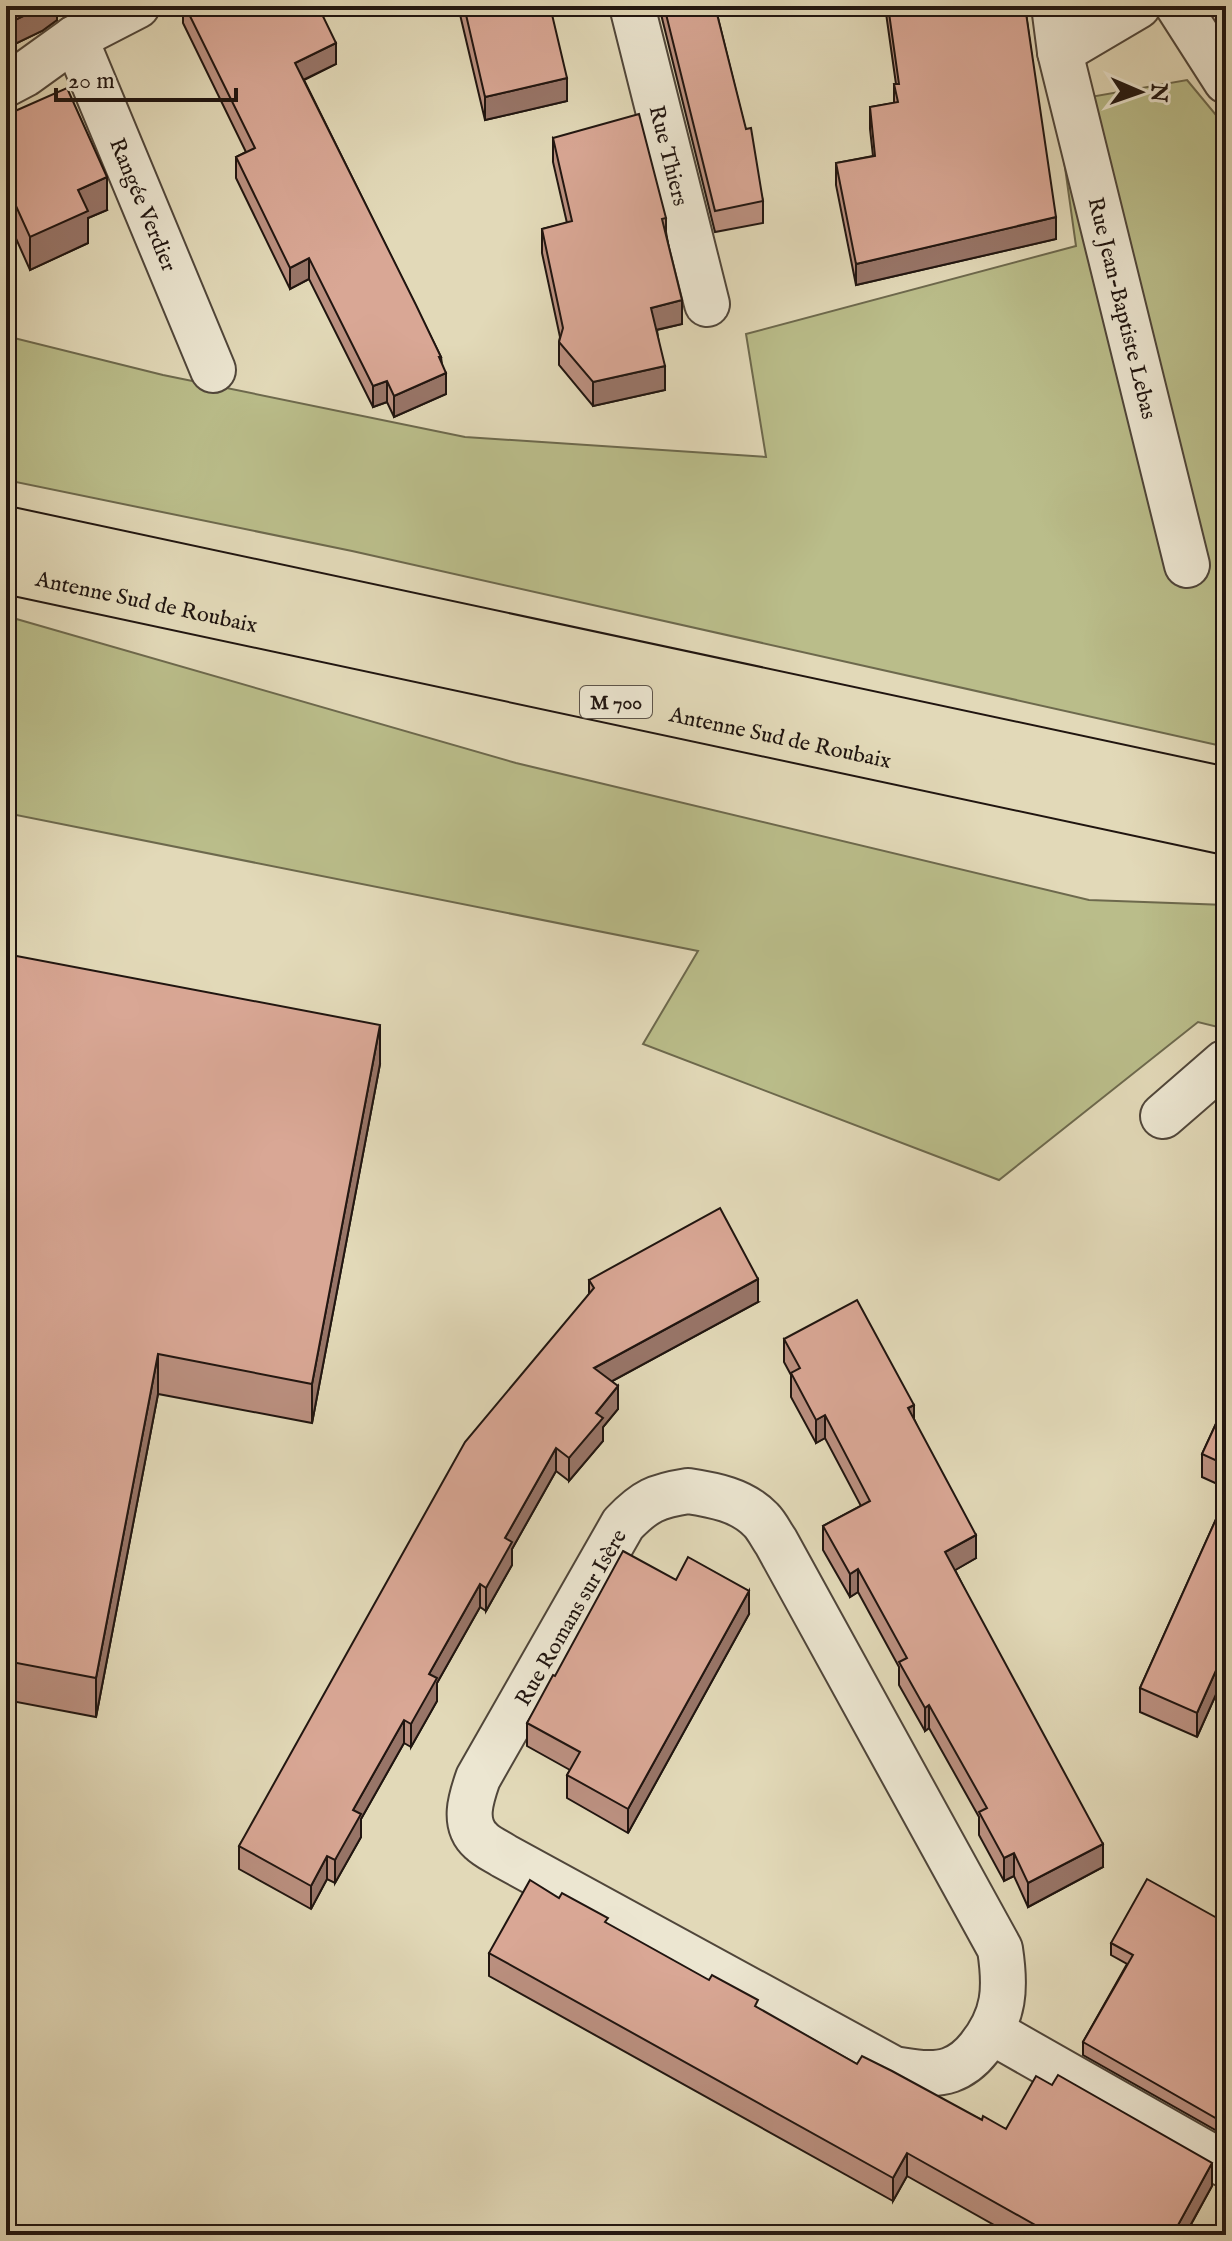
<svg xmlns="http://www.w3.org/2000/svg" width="1232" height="2241" font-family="'IM FELL English',serif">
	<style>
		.green { fill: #babd8a; stroke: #6d694d; stroke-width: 2 }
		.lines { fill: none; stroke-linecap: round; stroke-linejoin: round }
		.minor-casing { stroke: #50463a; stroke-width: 48 }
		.highway-casing { stroke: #201510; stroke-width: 48 }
		.minor { stroke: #ece6d1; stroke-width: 44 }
		.highway { stroke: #e2d9b8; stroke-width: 44 }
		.wall { fill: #bb9080; stroke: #201510; stroke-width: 2 }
		.shaded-wall { fill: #987568; stroke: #201510; stroke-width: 2 }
		.building { fill: #d9a795; stroke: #201510; stroke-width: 2 }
		.labels { text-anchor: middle; stroke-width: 6; stroke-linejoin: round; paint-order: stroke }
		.shield { fill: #ece6d1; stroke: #5d544a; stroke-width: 2 }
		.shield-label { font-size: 20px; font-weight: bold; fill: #201510 }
		.street-label { font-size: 22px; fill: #201510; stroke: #ece6d1 }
	</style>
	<rect width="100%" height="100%" fill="#e2d9b8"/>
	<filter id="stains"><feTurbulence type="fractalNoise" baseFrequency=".0025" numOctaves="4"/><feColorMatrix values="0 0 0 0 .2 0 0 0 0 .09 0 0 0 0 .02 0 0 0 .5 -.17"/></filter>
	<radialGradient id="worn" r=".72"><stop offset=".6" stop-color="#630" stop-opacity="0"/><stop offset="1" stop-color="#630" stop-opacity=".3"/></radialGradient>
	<!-- green -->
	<g class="green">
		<polygon points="1187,80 1226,127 1226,747 352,551 6,480 6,336 163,375 465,437 766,457 746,334 1076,246 1056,103"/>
		<polygon points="6,616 516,763 1089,900 1226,905 1226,1029 1198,1022 999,1180 643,1044 698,951 6,813"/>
	</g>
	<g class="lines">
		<!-- minor casing -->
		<g class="minor-casing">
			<g id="minor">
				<path id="s1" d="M 632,6 L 707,304"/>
				<path id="s2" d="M 1054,6 L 1060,52 L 1187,565"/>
				<polyline points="1178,6 1226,81"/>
				<path id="s3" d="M 75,38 L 213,370"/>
				<polyline points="1060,52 1138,6"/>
				<polyline points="6,84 25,74 75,38 137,6"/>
				<polyline points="1163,1116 1224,1063 1226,1063"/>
				<path d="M 688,1491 C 714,1495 742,1500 761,1520 C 767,1526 771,1535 776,1542 L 1000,1949 C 1006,1988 1005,2016 979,2048 C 972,2057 961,2066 950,2070 C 933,2076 911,2072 894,2069 L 504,1856 C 496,1851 487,1847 481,1841 C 462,1824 471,1798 478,1778 L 623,1524 C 645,1501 656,1496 688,1491 Z"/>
				<polyline points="992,2032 1226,2165"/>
			</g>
		</g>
		<!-- highway casing -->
		<g class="highway-casing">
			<g id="highway">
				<polyline points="6,529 1226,790"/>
				<path id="s4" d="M 6,571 L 1226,832"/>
			</g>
		</g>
		<!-- minor -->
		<use href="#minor" class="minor"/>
		<!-- highway -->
		<use href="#highway" class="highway"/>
	</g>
	<!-- wall -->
	<g class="wall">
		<polygon points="6,6 57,6 57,20 42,31 15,44 6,24"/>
		<polygon points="183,6 318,6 336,64 304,80 441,357 446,394 394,417 387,402 373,407 309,279 290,289 236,178 236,157 246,152 183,23"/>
		<polygon points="458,6 550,6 567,101 485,120"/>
		<polygon points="659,6 762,6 717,14 763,201 763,223 715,232"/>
		<polygon points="885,6 1025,6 1056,239 856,285 836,185 836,163 873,156 870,129 870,107 894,103 894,84 896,84"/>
		<polygon points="6,115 107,210 88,218 88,243 30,270 6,216"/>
		<polygon points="553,138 666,218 666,232 682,324 657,330 665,390 593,406 559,365 559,342 560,337 542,253 542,229 567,223 553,162"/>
		<polygon points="6,954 380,1064 312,1423 158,1394 96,1717 6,1700"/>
		<polygon points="589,1280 758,1302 612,1381 618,1409 603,1427 603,1441 569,1481 556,1471 512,1549 512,1565 486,1611 480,1607 437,1683 437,1701 411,1747 404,1743 361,1819 361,1837 335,1883 327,1879 311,1909 239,1869 239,1846 589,1294"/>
		<polygon points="784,1339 914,1419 976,1558 955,1570 1103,1867 1028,1907 1014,1876 1004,1881 979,1835 979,1817 929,1728 925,1731 899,1685 899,1667 858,1592 850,1597 823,1550 823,1526 861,1506 825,1438 816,1443 791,1397 791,1375 784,1362"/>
		<polygon points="1226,1402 1226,1488 1202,1477 1202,1454"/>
		<polygon points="1226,1497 1226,1672 1197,1737 1140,1712 1140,1688"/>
		<polygon points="676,1580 749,1614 628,1833 567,1798 567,1775 570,1770 527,1746 527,1723 555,1676"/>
		<polygon points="559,1898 857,2064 982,2120 1006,2129 1212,2186 1188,2230 1196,2235 1012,2235 907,2176 893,2201 489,1976 489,1953"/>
		<polygon points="1226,1923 1226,2136 1083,2055 1083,2042 1127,1964 1111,1955 1111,1943"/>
	</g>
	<!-- shaded-wall -->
	<g class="shaded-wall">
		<polygon points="44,6 57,6 57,20 42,31 15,44 15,20"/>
		<polygon points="336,43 336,64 295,84 295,63"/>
		<polygon points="567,78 567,101 485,120 485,97"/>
		<polygon points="107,177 107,210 88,218 88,243 30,270 30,237 78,190"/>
		<polygon points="1056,217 1056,239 856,285 856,264"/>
		<polygon points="309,258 309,279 290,289 290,268"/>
		<polygon points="682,300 682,324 651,331 651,308"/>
		<polygon points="665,366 665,390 593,406 593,382"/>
		<polygon points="446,373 446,394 394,417 394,396"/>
		<polygon points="387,381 387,402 373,407 373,386"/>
		<polygon points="380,1025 380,1064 312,1423 312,1384"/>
		<polygon points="758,1279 758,1302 594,1391 594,1368"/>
		<polygon points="158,1354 158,1394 96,1717 96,1678"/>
		<polygon points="618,1386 618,1409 603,1427 603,1441 569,1481 569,1458 596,1413"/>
		<polygon points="914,1405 914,1428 908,1408"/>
		<polygon points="825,1415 825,1438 816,1443 816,1420"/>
		<polygon points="556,1448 556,1471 512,1549 512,1565 486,1611 486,1588 505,1538"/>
		<polygon points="976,1535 976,1558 945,1576 945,1552"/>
		<polygon points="858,1569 858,1592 850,1597 850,1574"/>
		<polygon points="480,1584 480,1607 437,1683 437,1701 411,1747 411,1724 429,1674"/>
		<polygon points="749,1591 749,1614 628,1833 628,1809"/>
		<polygon points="1226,1648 1226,1672 1197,1737 1197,1713"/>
		<polygon points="929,1705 929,1728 925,1731 925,1708"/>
		<polygon points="404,1720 404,1743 361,1819 361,1837 335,1883 335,1860 353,1810"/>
		<polygon points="1103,1844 1103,1867 1028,1907 1028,1883"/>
		<polygon points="1014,1853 1014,1876 1004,1881 1004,1858"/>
		<polygon points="327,1856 327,1879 311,1909 311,1886"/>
		<polygon points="907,2153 907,2176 893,2201 893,2178"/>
		<polygon points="1212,2163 1212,2186 1185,2235 1178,2225"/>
	</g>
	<!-- building -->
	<g class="building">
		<polygon points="9,6 44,6 15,20"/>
		<polygon points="185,6 318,6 336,43 295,63 416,305 441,357 439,357 446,373 394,396 387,381 373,386 309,258 290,268 236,157 255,148"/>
		<polygon points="464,6 550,6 567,78 485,97"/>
		<polygon points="664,6 715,6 746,129 751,128 763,201 715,211"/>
		<polygon points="888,6 1025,6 1056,217 856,264 836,163 875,156 870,107 898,102 894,84 899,84"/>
		<polygon points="67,88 107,177 78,190 88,211 30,237 6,184 6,115"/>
		<polygon points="639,114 666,218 662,219 682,300 651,308 665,366 593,382 559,342 563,328 542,229 572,221 553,138"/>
		<polygon points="6,954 380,1025 312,1384 158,1354 96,1678 6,1661"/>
		<polygon points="720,1208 758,1279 594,1368 618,1386 596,1413 603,1418 569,1458 556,1448 505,1538 512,1542 486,1588 480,1584 429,1674 437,1678 411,1724 404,1720 353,1810 361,1814 335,1860 327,1856 311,1886 239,1846 465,1442 594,1288 589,1280"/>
		<polygon points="857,1300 914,1405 908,1408 976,1535 945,1552 1103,1844 1028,1883 1014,1853 1004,1858 979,1812 987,1808 929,1705 925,1708 899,1662 907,1658 858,1569 850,1574 823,1526 870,1501 825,1415 816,1420 791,1373 800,1368 784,1339"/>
		<polygon points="1226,1402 1226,1465 1202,1454"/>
		<polygon points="1226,1497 1226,1648 1197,1713 1140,1688"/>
		<polygon points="623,1551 676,1580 688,1557 749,1591 628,1809 567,1775 580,1752 527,1723 553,1675 555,1676"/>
		<polygon points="1147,1879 1226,1923 1226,2124 1083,2042 1133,1955 1111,1943"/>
		<polygon points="530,1880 559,1898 562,1893 608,1918 605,1922 709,1980 712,1975 758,2000 755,2006 857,2064 862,2056 892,2071 982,2120 983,2116 1006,2129 1036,2076 1052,2085 1058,2075 1212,2163 1178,2225 1196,2235 1053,2235 907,2153 893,2178 489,1953"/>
	</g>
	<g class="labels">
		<!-- shield labels -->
		<rect class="shield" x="580" y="686" width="72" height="32" rx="6"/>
		<g class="shield-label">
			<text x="616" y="709">M 700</text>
		</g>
		<!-- street labels -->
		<g class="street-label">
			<text dy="8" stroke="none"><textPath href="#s1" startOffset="154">Rue Thiers</textPath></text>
			<text dy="8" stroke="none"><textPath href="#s3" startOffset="180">Rangée Verdier</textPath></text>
			<text dy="8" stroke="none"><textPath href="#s2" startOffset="310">Rue Jean-Baptiste Lebas</textPath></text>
			<text dy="8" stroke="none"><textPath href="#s4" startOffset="144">Antenne Sud de Roubaix</textPath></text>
			<text dy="8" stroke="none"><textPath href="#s4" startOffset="792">Antenne Sud de Roubaix</textPath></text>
			<text transform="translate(570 1617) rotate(-60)" y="8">Rue Romans sur Isère</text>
		</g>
	</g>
	<!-- margin -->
	<rect width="1232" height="2241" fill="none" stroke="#e2d9b8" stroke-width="32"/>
	<rect x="8" y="8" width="1216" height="2225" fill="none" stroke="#201510" stroke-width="4"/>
	<rect x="16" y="16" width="1200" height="2209" fill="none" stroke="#201510" stroke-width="2"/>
	<!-- north arrow -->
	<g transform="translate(1140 92) rotate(92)" stroke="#ece6d1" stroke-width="6" paint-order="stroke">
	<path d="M0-6L14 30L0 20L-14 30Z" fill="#201510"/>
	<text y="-12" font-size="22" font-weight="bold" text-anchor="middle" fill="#201510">N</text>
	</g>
	<!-- scale -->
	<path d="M56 88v12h180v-12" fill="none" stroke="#201510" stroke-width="4"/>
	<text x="68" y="88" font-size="24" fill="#201510" stroke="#ece6d1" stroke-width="6" paint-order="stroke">20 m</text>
	<rect width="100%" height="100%" filter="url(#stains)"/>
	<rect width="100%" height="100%" fill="url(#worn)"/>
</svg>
